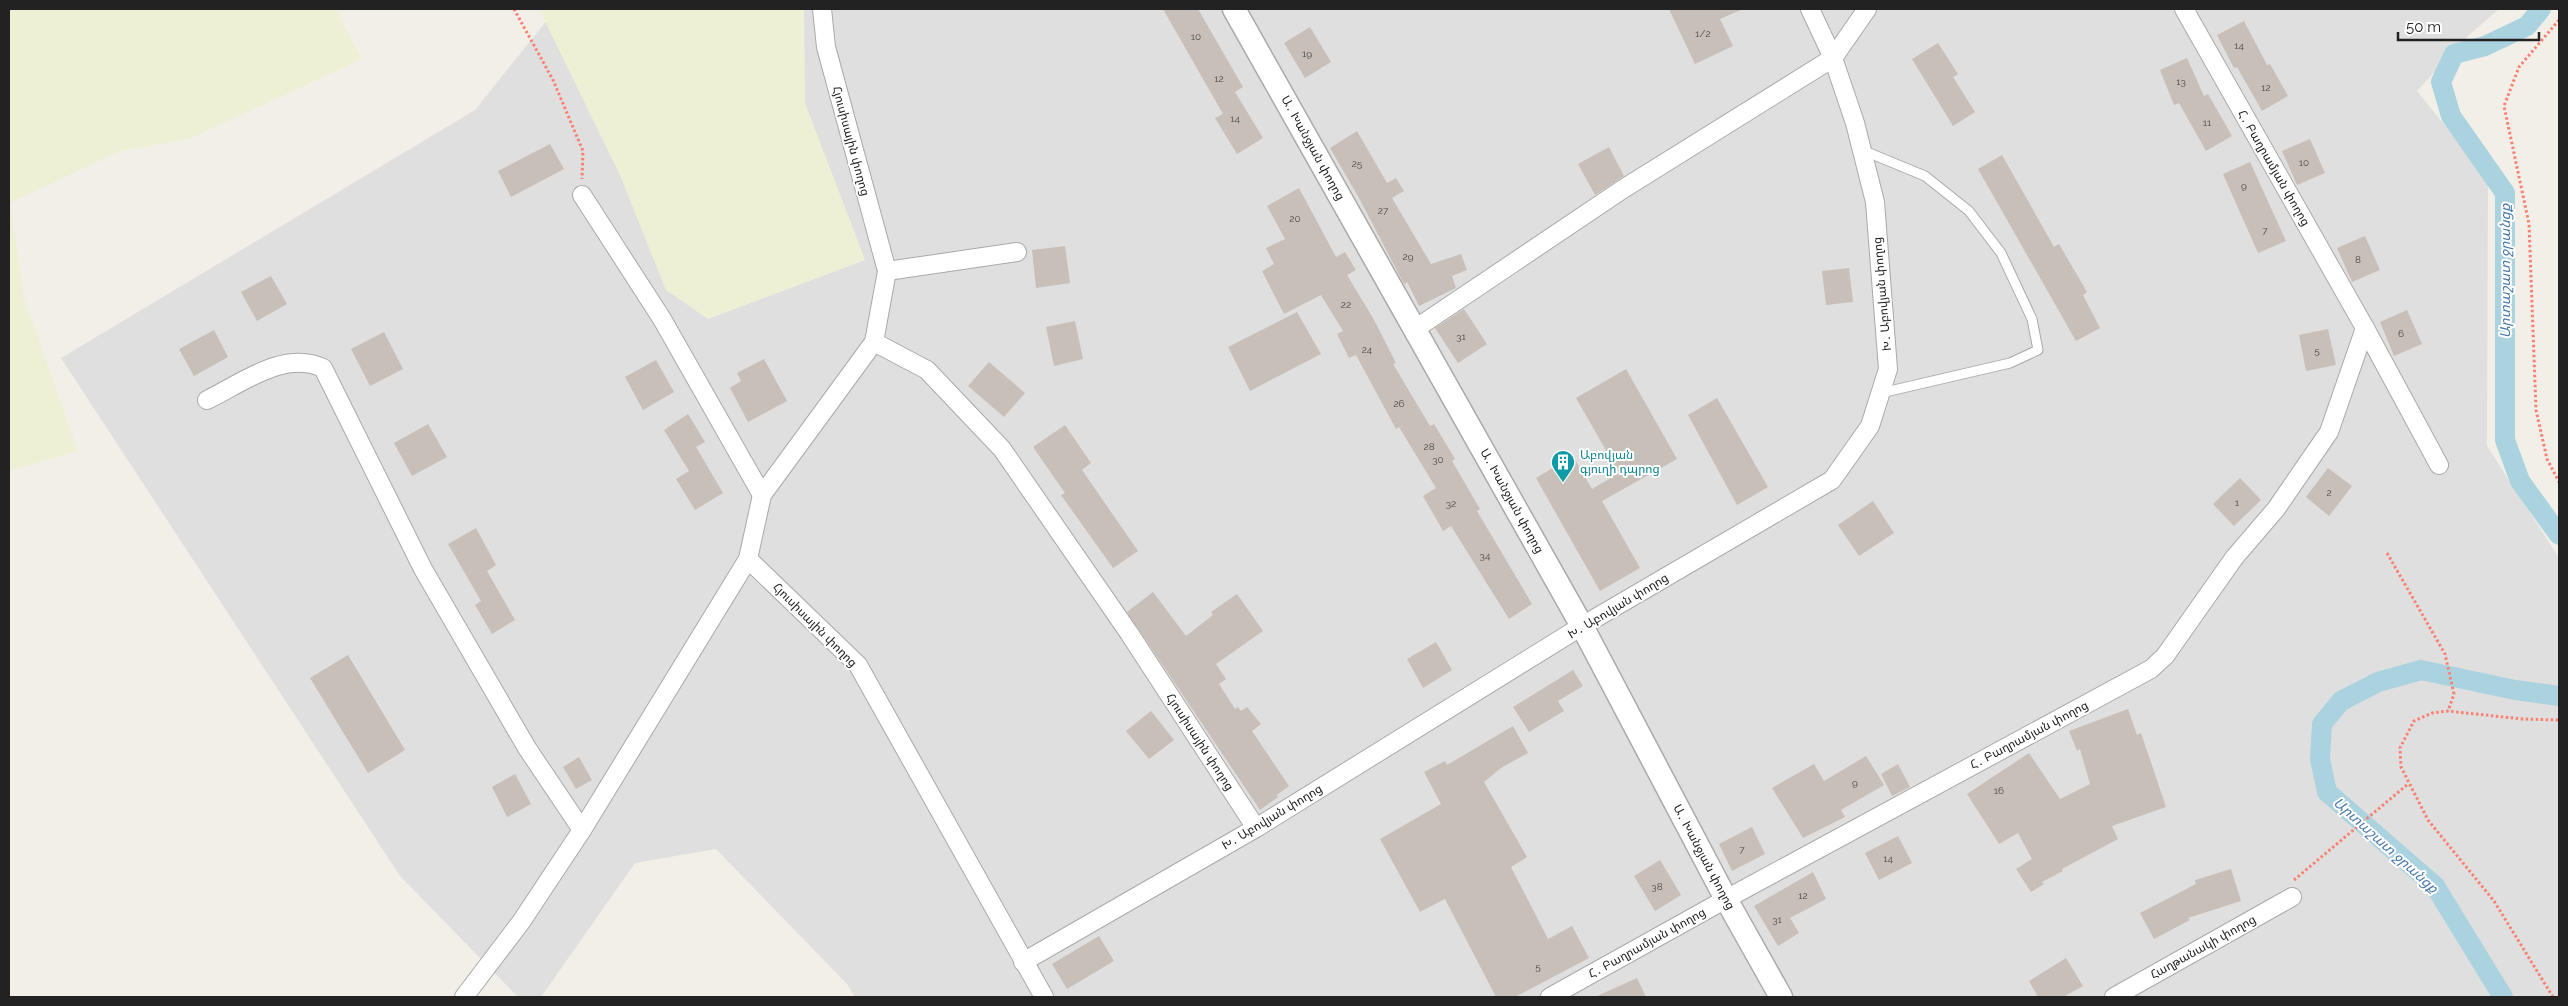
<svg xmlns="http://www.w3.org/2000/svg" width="2568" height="1006" font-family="Raleway,'Noto Sans Armenian',sans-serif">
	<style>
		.residential { fill: #e0dfdf }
		.farmland { fill: #eef0d5 }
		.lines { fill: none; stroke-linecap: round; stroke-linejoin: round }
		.canal { stroke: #aad3df; stroke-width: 20 }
		.building { fill: #c7bfb8 }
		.service-casing { stroke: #a9a9a9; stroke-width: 11 }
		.minor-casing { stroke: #a9a9a9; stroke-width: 20 }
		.tertiary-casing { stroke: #a9a9a9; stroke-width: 25 }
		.path { stroke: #fa8072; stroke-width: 3; stroke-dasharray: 2.5 2.5; stroke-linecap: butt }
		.service { stroke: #fff; stroke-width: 9 }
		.minor { stroke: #fff; stroke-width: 18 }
		.tertiary { stroke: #fff; stroke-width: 22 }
		.labels { text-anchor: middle; stroke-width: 4; stroke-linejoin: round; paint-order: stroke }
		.number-label { font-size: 10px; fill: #4b4948 }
		.street-label { font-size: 12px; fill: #222; stroke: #fff }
		.culture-label { font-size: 12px; fill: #0d838f; stroke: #fff; text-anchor: start }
		.water-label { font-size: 14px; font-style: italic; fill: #4a7aab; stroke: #fff }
	</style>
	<rect width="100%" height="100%" fill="#f2efe9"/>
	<!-- residential -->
	<polygon class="residential" points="556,9 2499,9 2469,35 2417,91 2488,179 2487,446 2559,558 2559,997 855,997 847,984 716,849 635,863 541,997 518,997 400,876 61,358 475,110"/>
	<!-- farmland -->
	<g class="farmland">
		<polygon points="9,9 335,9 362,59 189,139 120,151 10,203 24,298 78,451 9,471"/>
		<polygon points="539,9 804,9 805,103 865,260 708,319 666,290 620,175"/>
	</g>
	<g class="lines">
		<!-- canal -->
		<g class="canal">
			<polyline points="2541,9 2527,26 2485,46 2454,54 2441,82 2451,116 2505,193 2505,440 2520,481 2559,535"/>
			<polyline points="2503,997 2435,886 2327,792 2320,759 2322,724 2341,701 2378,682 2421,670 2515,690 2559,696"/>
		</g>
	</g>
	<!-- building -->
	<g class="building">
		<polygon points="1163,9 1198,9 1243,87 1235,92 1263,138 1237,154 1215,118 1223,114"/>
		<polygon points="1669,9 1743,9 1720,19 1733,46 1695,64"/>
		<polygon points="2244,21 2267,65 2270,64 2288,96 2262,111 2237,67 2234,68 2217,35"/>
		<polygon points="1310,27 1331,62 1305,78 1284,43"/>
		<polygon points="1938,43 1958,74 1953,77 1975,112 1953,126 1912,59"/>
		<polygon points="2187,58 2204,96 2208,94 2232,136 2206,151 2179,103 2174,105 2160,70"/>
		<polygon points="1357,131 1387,183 1396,178 1404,191 1392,198 1431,264 1461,254 1467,270 1452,276 1456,288 1419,306 1407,282 1404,284 1359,198 1330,148"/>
		<polygon points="2310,139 2325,173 2297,185 2282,151"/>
		<polygon points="550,144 564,169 511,197 498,171"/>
		<polygon points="1609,147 1624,176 1595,195 1578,164"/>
		<polygon points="2002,155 2054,247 2059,244 2087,292 2083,295 2100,328 2076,341 1978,169"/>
		<polygon points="2250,162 2286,241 2258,253 2223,174"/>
		<polygon points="1299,188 1336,257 1345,252 1356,270 1347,275 1373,318 1396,363 1393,364 1430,426 1434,424 1455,459 1452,461 1480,509 1477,511 1532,604 1509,619 1451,526 1443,531 1423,496 1436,488 1399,427 1396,429 1356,355 1349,358 1337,334 1343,331 1321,295 1284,314 1262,271 1274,264 1266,248 1285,239 1267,206"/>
		<polygon points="2365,236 2380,270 2352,282 2337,248"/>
		<polygon points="1065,246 1070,283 1036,288 1032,250"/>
		<polygon points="1849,268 1853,302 1826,305 1822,271"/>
		<polygon points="271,276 287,304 257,321 241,292"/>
		<polygon points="1464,309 1487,344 1458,363 1435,328"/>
		<polygon points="2407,310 2422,344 2394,356 2380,322"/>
		<polygon points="1297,312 1321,354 1250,391 1228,347"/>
		<polygon points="1075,321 1083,359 1054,366 1046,327"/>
		<polygon points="2328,329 2336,365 2306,371 2299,335"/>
		<polygon points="214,330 228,357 194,376 179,349"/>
		<polygon points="384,332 403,369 370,386 351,349"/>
		<polygon points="764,359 787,401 748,422 730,388 741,381 737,373"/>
		<polygon points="656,360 674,392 643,410 625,377"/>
		<polygon points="989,362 1025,393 1004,417 968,386"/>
		<polygon points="1626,369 1677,459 1602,501 1640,568 1600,591 1536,478 1573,456 1592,489 1619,473 1576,398"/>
		<polygon points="1717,398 1768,487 1737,505 1688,415"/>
		<polygon points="688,414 705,442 696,447 723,493 695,510 676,479 689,471 664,430"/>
		<polygon points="428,424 447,457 412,476 394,443"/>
		<polygon points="1065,425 1091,463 1082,470 1138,551 1113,568 1061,495 1065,493 1033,447"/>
		<polygon points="2328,468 2352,486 2329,516 2306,497"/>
		<polygon points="2240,478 2261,500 2234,526 2213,504"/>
		<polygon points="1873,501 1894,533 1859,556 1838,525"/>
		<polygon points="476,528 496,565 487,571 515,620 492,634 475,605 481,601 448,544"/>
		<polygon points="1153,592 1186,636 1213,615 1211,612 1237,594 1263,631 1216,664 1226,679 1219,684 1235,709 1238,707 1241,711 1247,707 1261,724 1252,731 1289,786 1277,795 1278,797 1260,810 1127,612"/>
		<polygon points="1436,642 1452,670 1423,688 1407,659"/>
		<polygon points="348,655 405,750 368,773 310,678"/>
		<polygon points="1573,670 1583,686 1558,701 1564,711 1529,732 1513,707"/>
		<polygon points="2128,709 2137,735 2141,733 2166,807 2112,826 2118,839 2062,869 2063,871 2042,882 2044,884 2031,892 2016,869 2032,859 2018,833 1999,844 1967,794 2029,753 2060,799 2090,784 2080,749 2077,751 2069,731"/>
		<polygon points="1151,711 1174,740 1149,759 1126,731"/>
		<polygon points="1513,726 1528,753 1501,768 1484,782 1527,857 1511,867 1548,939 1572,926 1589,958 1515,997 1496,997 1445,899 1420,912 1380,839 1441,804 1424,772 1445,761 1447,765"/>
		<polygon points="1866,756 1884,785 1841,810 1845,817 1803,838 1772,788 1814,764 1824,781"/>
		<polygon points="579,757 592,780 576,789 563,767"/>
		<polygon points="1898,764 1910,787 1892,796 1881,774"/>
		<polygon points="515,774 531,804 507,817 492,787"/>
		<polygon points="1752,827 1765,854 1732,871 1719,844"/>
		<polygon points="1898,836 1912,863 1879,880 1865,853"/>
		<polygon points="1660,860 1681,895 1655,911 1634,876"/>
		<polygon points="2231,869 2241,901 2188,918 2190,920 2154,939 2140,913 2196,884 2195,880"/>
		<polygon points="1813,872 1826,899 1790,918 1799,933 1778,946 1754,906"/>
		<polygon points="1099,936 1114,961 1067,989 1052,964"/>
		<polygon points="2066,958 2083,986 2063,997 2038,997 2029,981"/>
		<polygon points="1637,978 1646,997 1595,997"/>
	</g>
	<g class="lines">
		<!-- service casing -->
		<g class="service-casing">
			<polyline id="service" points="1862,150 1925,176 1969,211 2001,253 2032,319 2038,350 2010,363 1881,393"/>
		</g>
		<!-- minor casing -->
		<g class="minor-casing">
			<g id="minor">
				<polyline points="2184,9 2365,328 2439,465"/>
				<polyline points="582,195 662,319 762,495"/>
				<polyline points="887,271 1017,252"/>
				<polyline points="1415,329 1623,189 1833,58 1867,9"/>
				<polyline points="874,342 927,370 1002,449 1129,633 1256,828"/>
				<path d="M 207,400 C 242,383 284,350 323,368 L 423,569 L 527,748 L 582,830"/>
				<polyline points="748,559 858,665 1044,997"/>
				<polyline points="1023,962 1256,828 1582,626 1832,480 1870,426 1888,369 1875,202 1855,123 1833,58 1810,9"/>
				<polyline points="464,997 521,922 582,830 748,559 762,495 874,342 887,271 826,47 822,9"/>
				<polyline points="1550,997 1726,899 2151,669 2165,656 2234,558 2276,509 2329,432 2365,328"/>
				<polyline points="2114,997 2292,897"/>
			</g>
		</g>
		<!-- tertiary casing -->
		<g class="tertiary-casing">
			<polyline id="tertiary" points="1234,9 1582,626 1726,899 1781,997"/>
		</g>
		<!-- path -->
		<g class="path">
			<polyline points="514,9 553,80 583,151 582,179"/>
			<polyline points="2559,20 2519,67 2504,106 2529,224 2536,410 2547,459 2559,482"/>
			<polyline points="2387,553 2445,654 2454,694 2448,711"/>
			<polyline points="2294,880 2408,784"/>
			<polyline points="2553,997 2494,901 2428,820 2401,767 2400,748 2414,721 2432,713 2448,711 2522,719 2559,720"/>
		</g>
		<!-- service -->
		<use href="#service" class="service"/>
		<!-- minor -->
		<use href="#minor" class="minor"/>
		<!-- tertiary -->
		<use href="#tertiary" class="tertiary"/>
	</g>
	<!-- icons -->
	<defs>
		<g id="building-pin" transform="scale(1.25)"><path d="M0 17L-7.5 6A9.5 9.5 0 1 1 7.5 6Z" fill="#0f9aa8" stroke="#fff"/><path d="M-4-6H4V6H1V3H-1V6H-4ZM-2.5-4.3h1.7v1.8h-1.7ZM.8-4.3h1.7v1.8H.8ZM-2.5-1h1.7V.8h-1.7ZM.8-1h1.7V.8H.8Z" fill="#fff"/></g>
	</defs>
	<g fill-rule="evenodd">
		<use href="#building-pin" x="1563" y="462"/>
	</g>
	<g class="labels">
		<!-- number labels -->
		<g class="number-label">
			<text x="1703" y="37">1/2</text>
			<text x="1196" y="40">10</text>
			<text x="2239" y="49">14</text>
			<text x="1307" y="57">19</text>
			<text x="1219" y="82">12</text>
			<text x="2181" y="85">13</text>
			<text x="2266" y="91">12</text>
			<text x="1235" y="122">14</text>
			<text x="2207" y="126">11</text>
			<text x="2304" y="166">10</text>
			<text x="1357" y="167">25</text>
			<text x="2244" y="189">9</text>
			<text x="1383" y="214">27</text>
			<text x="1295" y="222">20</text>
			<text x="2265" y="234">7</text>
			<text x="1408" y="260">29</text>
			<text x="2358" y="263">8</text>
			<text x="1346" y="308">22</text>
			<text x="2401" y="337">6</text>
			<text x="1461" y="340">31</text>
			<text x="1367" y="353">24</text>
			<text x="2317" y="354">5</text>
			<text x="1399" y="407">26</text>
			<text x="1429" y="450">28</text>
			<text x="1438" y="463">30</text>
			<text x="2329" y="496">2</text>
			<text x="2237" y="506">1</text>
			<text x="1451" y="507">32</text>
			<text x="1485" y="559">34</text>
			<text x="1855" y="786">9</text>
			<text x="1999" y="794">16</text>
			<text x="1742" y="853">7</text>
			<text x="1888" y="862">14</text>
			<text x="1657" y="890">38</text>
			<text x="1803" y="899">12</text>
			<text x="1777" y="923">31</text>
			<text x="1538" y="970">5</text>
		</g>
		<!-- street labels -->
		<g class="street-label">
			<text transform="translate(851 141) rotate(75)" y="4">Հյուսիսային փողոց</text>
			<text transform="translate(1313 148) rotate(61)" y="4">Ա․ Խանջյան փողոց</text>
			<text transform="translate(2274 168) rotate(60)" y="4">Հ․ Բաղրամյան փողոց</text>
			<text transform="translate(1882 294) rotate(-95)" y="4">Խ․ Աբովյան փողոց</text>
			<text transform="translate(1512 501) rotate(61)" y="4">Ա․ Խանջյան փողոց</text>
			<text transform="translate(1618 606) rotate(-31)" y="4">Խ․ Աբովյան փողոց</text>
			<text transform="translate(815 625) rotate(45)" y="4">Հյուսիսային փողոց</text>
			<text transform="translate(2029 735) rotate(-28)" y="4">Հ․ Բաղրամյան փողոց</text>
			<text transform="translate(1200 742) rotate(57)" y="4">Հյուսիսային փողոց</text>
			<text transform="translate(1272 817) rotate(-31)" y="4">Խ․ Աբովյան փողոց</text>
			<text transform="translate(1704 857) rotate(62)" y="4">Ա․ Խանջյան փողոց</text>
			<text transform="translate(1647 943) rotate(-29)" y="4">Հ․ Բաղրամյան փողոց</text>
			<text transform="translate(2203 947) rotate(-29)" y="4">Հաղթանակի փողոց</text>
		</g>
		<!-- culture labels -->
		<g class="culture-label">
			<text x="1580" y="459">Աբովյան<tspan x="1580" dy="14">գյուղի դպրոց</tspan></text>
		</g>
		<!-- water labels -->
		<g class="water-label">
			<text transform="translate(2505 271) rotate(-90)" y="5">Արտաշատ ջրանցք</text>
			<text transform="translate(2386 845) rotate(42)" y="5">Արտաշատ ջրանցք</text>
		</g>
	</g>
	<!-- border -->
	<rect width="2568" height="1006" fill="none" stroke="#222222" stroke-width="20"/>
	<!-- scale -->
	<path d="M2398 32v8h141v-8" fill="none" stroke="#222222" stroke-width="2.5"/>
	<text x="2406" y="32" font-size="15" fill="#222222" stroke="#ffffff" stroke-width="4" paint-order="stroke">50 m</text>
</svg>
